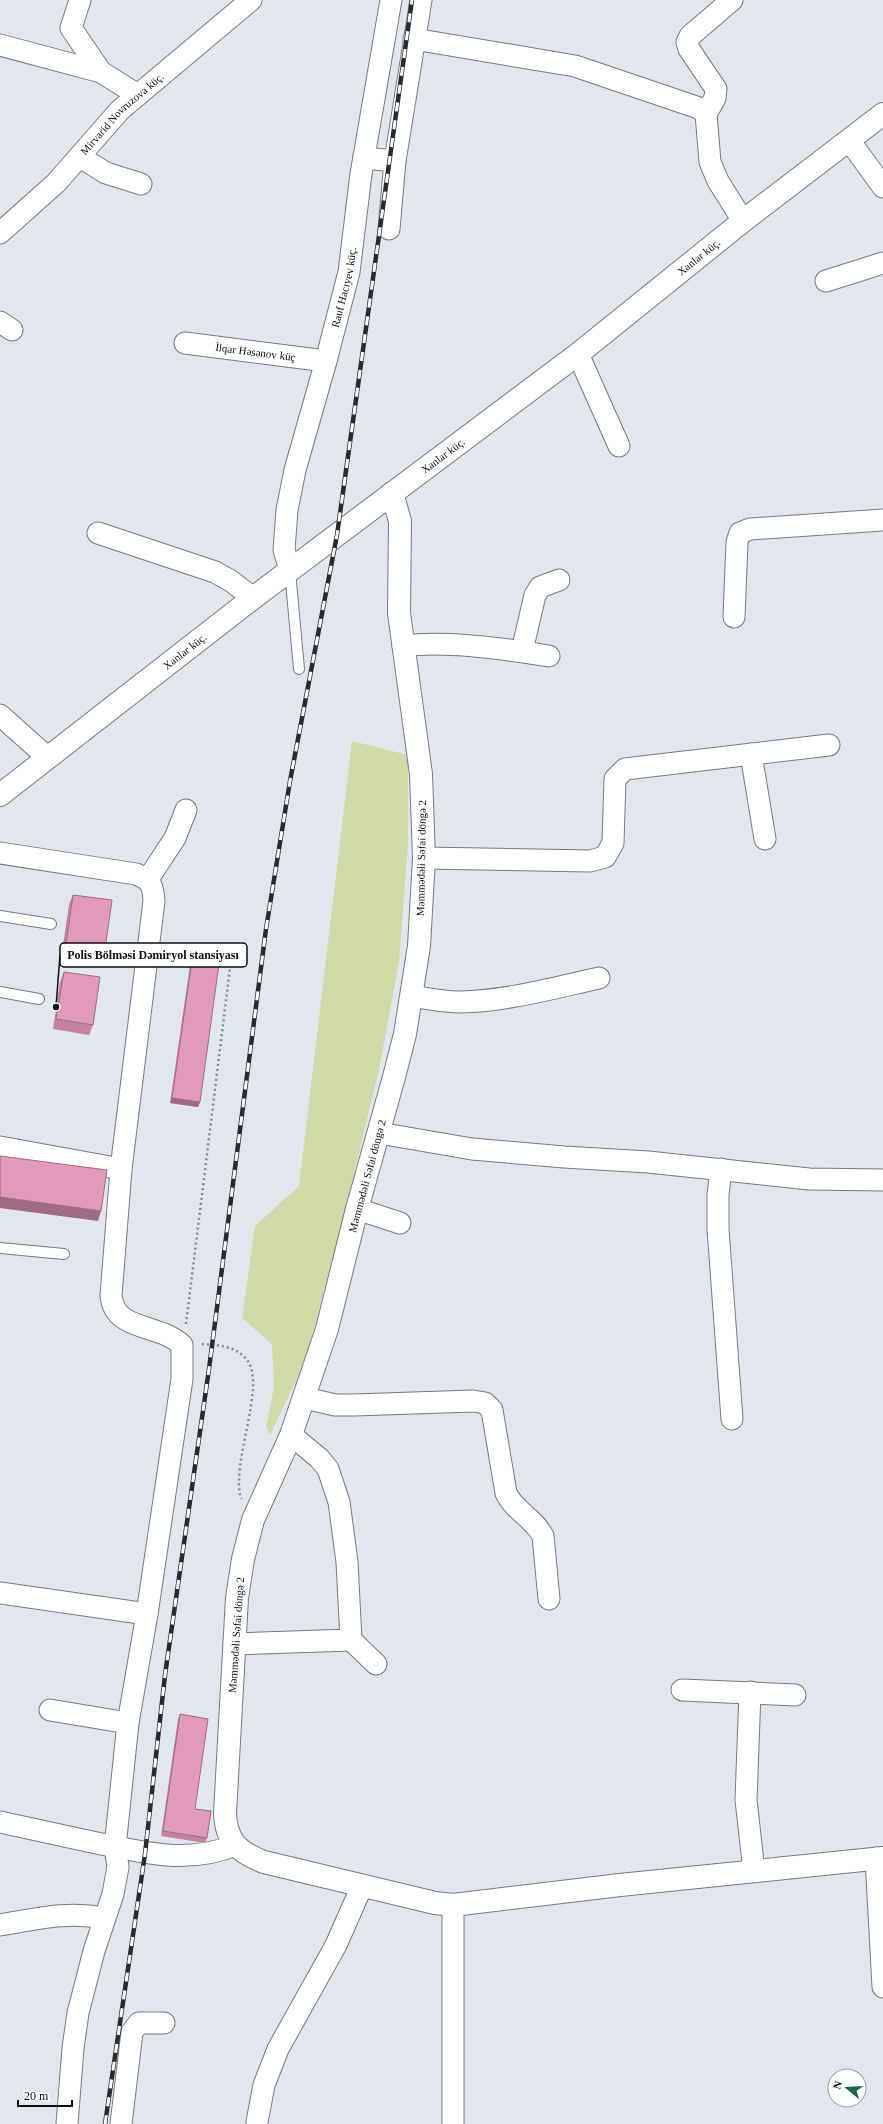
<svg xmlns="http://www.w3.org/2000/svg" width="883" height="2124" font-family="'Times New Roman',serif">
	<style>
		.green { fill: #d1dbaa }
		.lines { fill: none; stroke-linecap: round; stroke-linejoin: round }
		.service-casing { stroke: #767a80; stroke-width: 12 }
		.minor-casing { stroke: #767a80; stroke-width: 23 }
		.tertiary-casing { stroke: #767a80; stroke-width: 24 }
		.secondary-casing { stroke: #767a80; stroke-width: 24 }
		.path { stroke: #85888d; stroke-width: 2.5; stroke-dasharray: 2 3; stroke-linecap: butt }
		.service { stroke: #fff; stroke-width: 10 }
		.minor { stroke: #fff; stroke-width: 21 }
		.tertiary { stroke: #fff; stroke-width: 22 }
		.secondary { stroke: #fff; stroke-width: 22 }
		.rail-casing { stroke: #282a2d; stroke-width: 4.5 }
		.rail { stroke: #fff; stroke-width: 3; stroke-dasharray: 9; stroke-linecap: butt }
		.wall { fill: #c2849f }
		.shaded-wall { fill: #9e6c82 }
		.building { fill: #e19ab9; stroke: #9e6c82 }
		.labels { text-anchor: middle; stroke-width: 4; stroke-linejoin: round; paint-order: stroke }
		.street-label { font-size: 11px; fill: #0d0e11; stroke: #fff }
		.leader { fill: none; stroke: #0d0e11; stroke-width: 1.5 }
		.callout-dot { fill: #0d0e11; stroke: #fff; stroke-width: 1.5 }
		.callout { fill: #fff; stroke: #0d0e11; stroke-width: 1.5 }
		.callout-label { font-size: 12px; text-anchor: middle; font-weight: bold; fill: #0d0e11 }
	</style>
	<rect width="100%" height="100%" fill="#e2e6ed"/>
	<!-- green -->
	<polygon class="green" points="352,741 408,755 408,844 399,962 379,1070 344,1214 305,1362 270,1435 266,1427 274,1387 272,1344 242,1318 255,1226 299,1186"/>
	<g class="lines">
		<!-- service casing -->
		<g class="service-casing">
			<g id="service">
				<polyline points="290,571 299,669"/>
				<polyline points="0,916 51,924"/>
				<polyline points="0,992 39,999"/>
				<polyline points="0,1248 64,1254"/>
			</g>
		</g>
		<!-- minor casing -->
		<g class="minor-casing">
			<g id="minor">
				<polyline points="80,0 71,28 101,72"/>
				<polyline points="414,39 575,66 699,108 706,114 710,162 718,181 743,221"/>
				<polyline points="0,45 101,72 138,95"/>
				<polyline points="706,114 715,98 716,89 689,49 687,42 690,36 732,0"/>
				<polyline points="849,140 883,187"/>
				<polyline points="80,157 106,173 141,184"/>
				<polyline points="364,158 395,161 421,0"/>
				<polyline points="389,229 395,161"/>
				<path id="s1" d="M 0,233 L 56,183 L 120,110 L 251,0"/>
				<polyline points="826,281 883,263"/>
				<polyline points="0,322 12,330"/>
				<path id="s2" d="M 185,343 L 326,361"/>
				<polyline points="578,354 619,446"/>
				<polyline points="98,533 215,572 231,581 253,598"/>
				<path id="s3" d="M 290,570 L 284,550 L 287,510 L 295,470 L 326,361 L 349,272 L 361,174 L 391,0"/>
				<polyline points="734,617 737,542 740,533 750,529 883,520"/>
				<path d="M 403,646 C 445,640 507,649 549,656"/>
				<polyline points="522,651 535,595 540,587 559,580"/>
				<polyline points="0,715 47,757"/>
				<polyline points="751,754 765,839"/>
				<path d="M 0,853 L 136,874 C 151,880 153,885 154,901 L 121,1169 L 111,1296 C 115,1332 159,1323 182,1345 L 182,1379 L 147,1614 L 128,1723 L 115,1847 L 118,1867 L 113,1894 L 94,1951 L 78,2013 L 73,2048 L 67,2124"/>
				<polyline points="424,858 590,861 605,857 613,843 615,779 625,769 829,745"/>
				<polyline points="148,879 175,838 186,810"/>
				<path d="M 412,996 C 428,999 444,1002 460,1002 C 507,1001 553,988 599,978"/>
				<polyline points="379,1133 472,1149 564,1157 648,1162 809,1179 883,1180"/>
				<polyline points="0,1147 121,1169"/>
				<polyline points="721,1169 718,1195 718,1229 732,1419"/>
				<polyline points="357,1209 400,1223"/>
				<path d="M 305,1398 L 335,1405 L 354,1405 L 473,1401 L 485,1403 L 492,1410 L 506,1493 C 514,1511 534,1518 543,1536 L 549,1599"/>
				<polyline points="0,1593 147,1614"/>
				<polyline points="351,1640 376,1664"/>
				<polyline points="234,1644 351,1640 347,1562 339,1502 328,1469 319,1458 291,1435"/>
				<polyline points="682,1690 795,1695"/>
				<polyline points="750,1692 746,1800 754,1871"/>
				<polyline points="50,1710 128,1723"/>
				<path d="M 0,1822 C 31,1829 61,1835 92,1842 C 140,1852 188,1865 235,1845"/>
				<polyline points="876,1858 883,1987"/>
				<path d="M 0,1925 C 37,1919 67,1911 104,1918"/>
				<polyline points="257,2122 264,2085 278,2049 336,1945 362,1886"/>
				<polyline points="121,2124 132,2032 139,2023 164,2023"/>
				<polyline points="453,2124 453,1905"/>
			</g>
		</g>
		<!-- tertiary casing -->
		<g class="tertiary-casing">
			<path id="tertiary" d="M 392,493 L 400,521 L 399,613 L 421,774 L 424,858 L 419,946 L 405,1034 L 394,1077 L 357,1209 L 327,1329 L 291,1435 L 253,1520 L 243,1559 L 237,1598 L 225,1813 C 226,1841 238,1852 264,1862 L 435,1903 L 453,1905 L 620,1885 L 883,1858"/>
		</g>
		<!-- secondary casing -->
		<g class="secondary-casing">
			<g id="secondary">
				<path id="s4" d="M 0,795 L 253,598 L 578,354 L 743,221 L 883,114"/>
			</g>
		</g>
		<!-- path -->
		<g class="path">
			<polyline points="186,1324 230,968"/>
			<path d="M 202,1344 C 217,1345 237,1346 247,1360 C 267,1385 230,1464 241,1499"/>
		</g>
		<!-- service -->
		<use href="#service" class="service"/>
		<!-- minor -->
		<use href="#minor" class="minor"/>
		<!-- tertiary -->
		<use href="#tertiary" class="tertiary"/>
		<!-- secondary -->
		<use href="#secondary" class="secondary"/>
		<!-- rail casing -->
		<g class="rail-casing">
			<polyline id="rail" points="105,2124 145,1854 165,1675 209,1369 266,929 290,781 337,535 412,0"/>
		</g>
		<!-- rail -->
		<use href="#rail" class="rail"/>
	</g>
	<!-- wall -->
	<g class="wall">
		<polygon points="73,895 101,966 61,960 69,904"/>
		<polygon points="193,953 200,1102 198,1107 170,1103 191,958"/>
		<polygon points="64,972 93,1025 89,1035 53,1029 60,982"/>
		<polygon points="180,1714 195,1809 207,1838 205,1843 161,1836 178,1719"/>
	</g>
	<!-- shaded-wall -->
	<g class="shaded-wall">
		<polygon points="65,951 104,956 101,966 61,960"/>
		<polygon points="172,1098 200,1102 198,1107 170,1103"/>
		<polygon points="0,1197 101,1211 98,1221 0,1208"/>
	</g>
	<!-- building -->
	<g class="building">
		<polygon points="73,895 112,900 104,956 65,951"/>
		<polygon points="193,953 220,957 200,1102 172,1098"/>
		<polygon points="64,972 100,977 93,1025 56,1019"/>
		<polygon points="0,1156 107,1170 101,1211 0,1197"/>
		<polygon points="180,1714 208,1719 195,1809 211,1811 207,1838 163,1831"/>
	</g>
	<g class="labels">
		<!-- street labels -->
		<g class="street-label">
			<text dy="4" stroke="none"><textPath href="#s1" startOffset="171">Mirvarid Novruzova küç.</textPath></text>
			<text dy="4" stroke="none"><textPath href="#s4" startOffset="882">Xanlar küç.</textPath></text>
			<text dy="4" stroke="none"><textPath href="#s3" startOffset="291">Rauf Hacıyev küç.</textPath></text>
			<text dy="4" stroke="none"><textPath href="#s2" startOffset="71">İlqar Həsənov küç</textPath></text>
			<text dy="4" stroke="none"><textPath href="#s4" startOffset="558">Xanlar küç.</textPath></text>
			<text dy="4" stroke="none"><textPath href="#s4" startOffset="234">Xanlar küç.</textPath></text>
			<text transform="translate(421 858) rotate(-89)" y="4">Məmmədəli Səfai döngə 2</text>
			<text transform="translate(367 1176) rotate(-75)" y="4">Məmmədəli Səfai döngə 2</text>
			<text transform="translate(236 1635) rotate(-86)" y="4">Məmmədəli Səfai döngə 2</text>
		</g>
	</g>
	<!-- callouts -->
	<path class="leader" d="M56 1007L60 955"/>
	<circle class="callout-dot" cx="56" cy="1007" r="4"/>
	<rect class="callout" x="60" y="943" width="187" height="24" rx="4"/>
	<g class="callout-label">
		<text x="153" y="959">Polis Bölməsi Dəmiryol stansiyası</text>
	</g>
	<!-- north arrow -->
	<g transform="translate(847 2088) rotate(288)"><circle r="19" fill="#ffffff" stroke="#9e9fa0"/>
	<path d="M0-3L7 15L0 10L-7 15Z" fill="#226250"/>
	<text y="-6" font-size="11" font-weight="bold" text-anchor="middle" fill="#0d0e11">N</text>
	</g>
	<!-- scale -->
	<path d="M18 2100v6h54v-6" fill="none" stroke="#0d0e11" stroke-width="2"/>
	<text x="24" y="2100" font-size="12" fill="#0d0e11" stroke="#ffffff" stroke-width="3" paint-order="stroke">20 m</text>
</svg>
